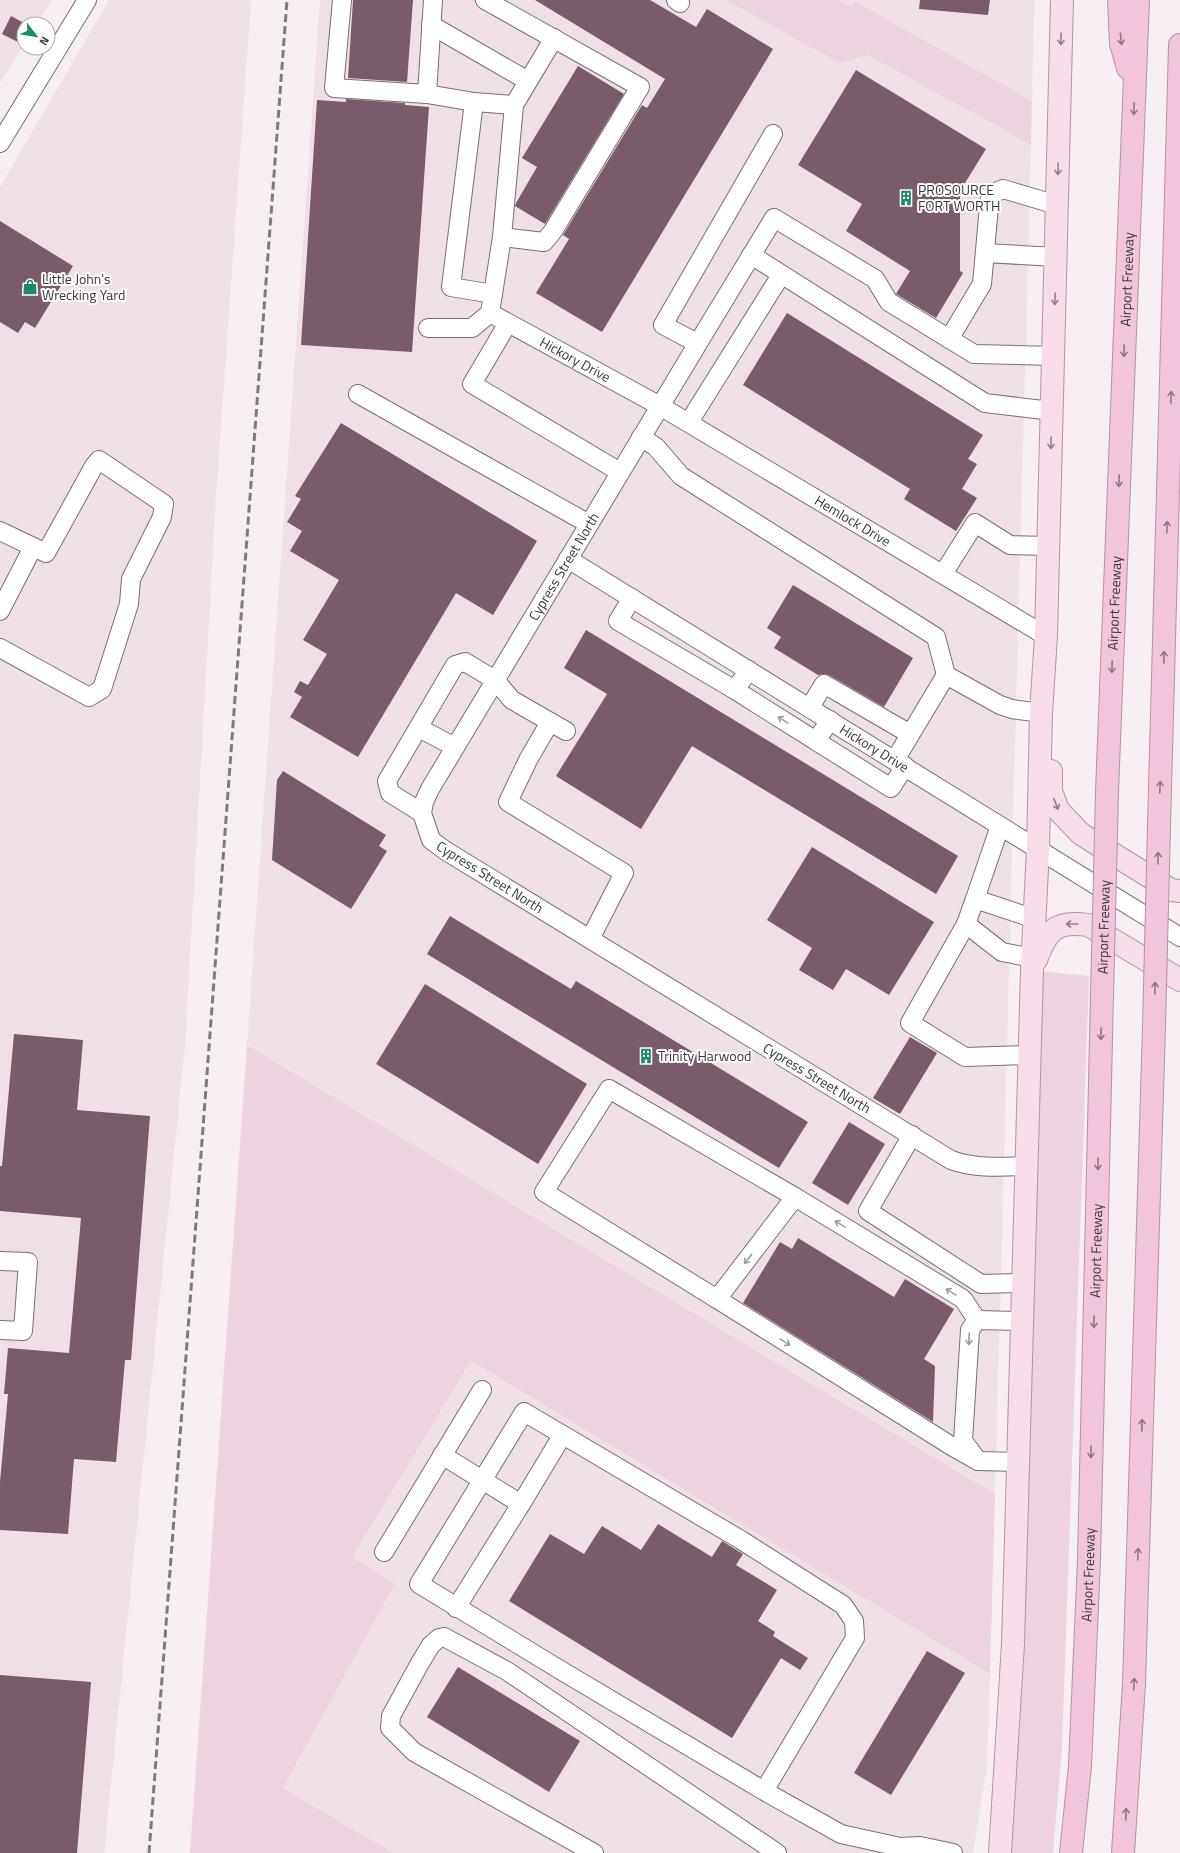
<svg xmlns="http://www.w3.org/2000/svg" width="1180" height="1853" font-family="'Titillium Web',sans-serif">
	<style>
		.built { fill: #efdfe7 }
		.green { fill: #edd2df }
		.building { fill: #7a5a6b }
		.lines { fill: none; stroke-linecap: round; stroke-linejoin: round }
		.minor-casing { stroke: #777073; stroke-width: 20 }
		.major-casing { stroke: #b293a3; stroke-width: 24 }
		.highway-casing { stroke: #b293a3; stroke-width: 24 }
		.minor { stroke: #fff; stroke-width: 18 }
		.major { stroke: #f7dcea; stroke-width: 22 }
		.highway { stroke: #f2c5dc; stroke-width: 22 }
		.rail { stroke: #807a7d; stroke-width: 3; stroke-dasharray: 8 4; stroke-linecap: butt }
		.highway-bridge-casing { stroke: #b293a3; stroke-width: 24; stroke-linecap: butt }
		.highway-bridge { stroke: #f2c5dc; stroke-width: 22 }
		.oneway { stroke: #908189 }
		.oneway2 { stroke: #8d7782 }
		.oneway3 { stroke: #9d9b9c }
		.labels { text-anchor: middle; stroke-width: 4; stroke-linejoin: round; paint-order: stroke }
		.poi-label { font-size: 14px; fill: #3b3739; stroke: #fefefe; text-anchor: start }
		.street-label { font-size: 14px; fill: #3b3739; stroke: #fefefe }
	</style>
	<rect width="100%" height="100%" fill="#f6eef2"/>
	<!-- built -->
	<g class="built">
		<polygon points="0,0 52,0 37,24 24,24 24,45 0,83"/>
		<polygon points="109,0 251,0 216,496 185,1045 104,1853 0,1853 0,187"/>
		<polygon points="320,0 726,0 839,63 868,54 1031,145 995,1494 247,1045"/>
		<polygon points="840,0 1034,0 1032,101 856,1 853,8"/>
		<polygon points="471,1361 990,1674 987,1766 973,1853 393,1853 283,1788 395,1584 351,1557"/>
	</g>
	<!-- green -->
	<g class="green">
		<polygon points="726,0 840,0 852,7 855,1 1032,101 1031,145 868,55 839,63"/>
		<polygon points="1041,971 1089,976 1062,1748 1053,1853 1008,1853"/>
		<polygon points="247,1045 995,1494 990,1674 471,1361 352,1557 395,1584 283,1788 393,1853 190,1853"/>
	</g>
	<!-- building -->
	<g class="building">
		<polygon points="353,0 413,0 407,82 348,78"/>
		<polygon points="535,0 650,0 696,27 707,9 773,49 602,332 536,293 569,239 563,235 642,105 647,108 665,79"/>
		<polygon points="920,0 990,0 988,15 919,9"/>
		<polygon points="11,16 24,23 24,36 20,43 2,34"/>
		<polygon points="578,66 624,94 545,224 515,206 516,203 537,167 522,158"/>
		<polygon points="856,70 986,149 960,191 960,271 963,273 936,318 896,294 910,271 846,231 862,204 798,165"/>
		<polygon points="346,99 405,103 405,105 429,107 412,352 301,345 317,100 346,102"/>
		<polygon points="0,221 73,266 35,328 25,322 18,333 0,322"/>
		<polygon points="787,313 983,435 968,459 977,464 962,489 977,498 956,531 904,499 910,489 743,385"/>
		<polygon points="341,423 537,541 493,615 456,593 358,757 290,717 302,697 294,692 300,681 308,685 327,654 303,640 339,580 290,551 302,531 287,522 301,499 295,496"/>
		<polygon points="793,585 913,658 884,707 829,675 824,674 818,675 774,648 781,637 767,628"/>
		<polygon points="586,630 958,856 936,894 692,746 641,829 556,776 607,694 564,668"/>
		<polygon points="283,771 386,835 379,846 387,851 351,909 272,860 277,780"/>
		<polygon points="812,847 934,922 889,995 846,969 833,990 799,970 812,948 767,920"/>
		<polygon points="450,916 571,989 576,981 808,1122 779,1168 427,954"/>
		<polygon points="425,984 587,1084 538,1164 376,1064"/>
		<polygon points="14,1034 83,1040 77,1110 150,1116 131,1360 125,1360 116,1462 74,1459 68,1534 0,1530 0,1482 8,1394 4,1394 8,1348 69,1353 81,1218 0,1211 0,1166 2,1166"/>
		<polygon points="910,1037 937,1053 900,1114 873,1098"/>
		<polygon points="849,1122 885,1144 848,1205 812,1183"/>
		<polygon points="798,1238 894,1297 905,1279 954,1309 924,1359 935,1366 933,1422 743,1303 780,1242 792,1249"/>
		<polygon points="658,1524 712,1557 722,1541 743,1554 736,1565 777,1590 758,1621 775,1632 773,1636 808,1658 800,1670 781,1658 732,1738 509,1601 550,1534 584,1554 602,1526 641,1550"/>
		<polygon points="927,1651 965,1673 891,1795 854,1773"/>
		<polygon points="458,1667 580,1741 549,1792 427,1717"/>
		<polygon points="0,1675 91,1682 77,1853 0,1853"/>
	</g>
	<g class="lines">
		<!-- minor casing -->
		<g class="minor-casing">
			<g id="minor">
				<polyline points="342,0 334,88 427,94 433,0"/>
				<polyline points="485,0 640,87 553,231 544,242 502,237"/>
				<polyline points="676,0 680,3"/>
				<polyline points="431,25 528,81"/>
				<polyline points="427,94 474,102 514,105"/>
				<polyline points="474,102 451,287 493,294"/>
				<polyline points="0,143 87,0"/>
				<polyline points="985,253 1056,257"/>
				<polyline points="751,255 985,403 1052,411"/>
				<path id="s1" d="M 490,313 L 660,406 L 1046,636"/>
				<polyline points="508,323 472,384 620,472"/>
				<polyline points="428,328 472,328 490,313 502,237 514,105 554,38"/>
				<polyline points="949,339 982,284 990,195 1003,189 1057,205"/>
				<polyline points="697,343 663,325 773,134"/>
				<polyline points="358,394 589,524"/>
				<polyline points="689,422 781,275"/>
				<polyline points="641,437 656,447 681,476 936,637 946,675"/>
				<polyline points="0,531 46,553 94,466 99,460 164,504 162,517 131,579 129,604 102,689 89,697 0,648"/>
				<path id="s2" d="M 568,559 L 1180,937"/>
				<polyline points="943,574 975,523 1010,545 1048,546"/>
				<polyline points="632,598 618,621 735,690 749,670"/>
				<polyline points="0,611 33,547"/>
				<polyline points="735,690 816,741"/>
				<polyline points="810,707 824,684 910,734"/>
				<polyline points="830,720 816,741 891,788 905,766"/>
				<polyline points="550,722 528,760 508,802 624,873 590,939"/>
				<polyline points="419,728 455,747"/>
				<polyline points="895,760 946,675 1000,705 1012,709 1041,713"/>
				<polyline points="422,813 390,793 387,781 455,665 465,662 495,680 512,700 566,731"/>
				<polyline points="975,899 1000,826"/>
				<polyline points="966,924 975,899 1035,919"/>
				<polyline points="1030,1055 965,1057 910,1023 966,924 1002,952 1033,958"/>
				<polyline points="912,1135 868,1211 981,1284 1023,1283"/>
				<path id="s3" d="M 1027,1166 C 1001,1167 976,1169 951,1160 L 446,851 L 431,840 L 422,813 L 424,802 L 430,789 L 709,325 L 774,218 L 875,279 L 889,302 L 974,354 L 1053,356"/>
				<polyline points="0,1261 28,1262 23,1331 0,1330"/>
				<polyline points="717,1299 544,1192 609,1089 795,1197"/>
				<polyline points="977,1320 963,1299 795,1197 717,1299 953,1447 978,1461"/>
				<polyline points="442,1455 521,1504 562,1436"/>
				<polyline points="1018,1462 978,1461 963,1441 970,1330 977,1320 1022,1321"/>
				<polyline points="384,1552 482,1390"/>
				<polyline points="456,1608 521,1504"/>
				<polyline points="764,1791 855,1638 854,1621 843,1605 741,1540 524,1412 419,1584 562,1671 764,1791 841,1834 900,1847 920,1846 953,1853"/>
				<polyline points="594,1853 414,1752 390,1728 391,1716 420,1663 431,1645 439,1638 444,1637 507,1671 777,1853"/>
			</g>
		</g>
		<!-- major casing -->
		<g class="major-casing">
			<g id="major">
				<polyline points="1051,771 1051,791 1058,810 1081,834 1171,890 1180,891"/>
				<path d="M 1036,960 C 1047,931 1055,920 1088,925 L 1180,980"/>
				<polyline points="1000,1853 1013,1644 1032,970 1038,848 1041,713 1046,636 1062,0"/>
			</g>
		</g>
		<!-- highway casing -->
		<g class="highway-casing">
			<g id="highway">
				<polyline points="1119,0 1121,44 1128,68"/>
				<path id="s4" d="M 1107,792 L 1138,0"/>
				<polyline points="1159,826 1180,45"/>
				<path id="s5" d="M 1071,1853 L 1080,1766 L 1089,1560 L 1102,995"/>
				<polyline points="1123,1853 1134,1684 1154,1027"/>
			</g>
		</g>
		<!-- minor -->
		<use href="#minor" class="minor"/>
		<!-- major -->
		<use href="#major" class="major"/>
		<!-- highway -->
		<use href="#highway" class="highway"/>
		<!-- rail -->
		<polyline class="rail" points="149,1853 287,0"/>
		<!-- highway-bridge casing -->
		<g class="highway-bridge-casing">
			<g id="highway-bridge">
				<path id="s6" d="M 1102,995 L 1107,792"/>
				<polyline points="1154,1027 1159,826"/>
			</g>
		</g>
		<!-- highway-bridge -->
		<use href="#highway-bridge" class="highway-bridge"/>
	</g>
	<!-- one-way arrows -->
	<defs><path id="oneway-shaft" d="M-6 0H5M1.5-3L5.5 0L1.5 3" fill="none" stroke-width="1.6" stroke-linecap="round" stroke-linejoin="round"/></defs>
	<g class="oneway">
		<use href="#oneway-shaft" transform="translate(1061 39) rotate(91)"/>
		<use href="#oneway-shaft" transform="translate(1058 169) rotate(91)"/>
		<use href="#oneway-shaft" transform="translate(1055 299) rotate(92)"/>
		<use href="#oneway-shaft" transform="translate(1051 443) rotate(91)"/>
		<use href="#oneway-shaft" transform="translate(1056 804) rotate(69)"/>
		<use href="#oneway-shaft" transform="translate(1072 924) rotate(180)"/>
	</g>
	<g class="oneway2">
		<use href="#oneway-shaft" transform="translate(1121 39) rotate(84)"/>
		<use href="#oneway-shaft" transform="translate(1134 109) rotate(92)"/>
		<use href="#oneway-shaft" transform="translate(1124 351) rotate(92)"/>
		<use href="#oneway-shaft" transform="translate(1171 397) rotate(-88)"/>
		<use href="#oneway-shaft" transform="translate(1119 481) rotate(92)"/>
		<use href="#oneway-shaft" transform="translate(1167 527) rotate(-88)"/>
		<use href="#oneway-shaft" transform="translate(1164 657) rotate(-88)"/>
		<use href="#oneway-shaft" transform="translate(1112 667) rotate(92)"/>
		<use href="#oneway-shaft" transform="translate(1160 787) rotate(-88)"/>
		<use href="#oneway-shaft" transform="translate(1158 858) rotate(-89)"/>
		<use href="#oneway-shaft" transform="translate(1155 988) rotate(-89)"/>
		<use href="#oneway-shaft" transform="translate(1101 1034) rotate(91)"/>
		<use href="#oneway-shaft" transform="translate(1098 1164) rotate(91)"/>
		<use href="#oneway-shaft" transform="translate(1094 1322) rotate(91)"/>
		<use href="#oneway-shaft" transform="translate(1142 1425) rotate(-88)"/>
		<use href="#oneway-shaft" transform="translate(1091 1452) rotate(91)"/>
		<use href="#oneway-shaft" transform="translate(1138 1554) rotate(-88)"/>
		<use href="#oneway-shaft" transform="translate(1134 1684) rotate(-87)"/>
		<use href="#oneway-shaft" transform="translate(1126 1814) rotate(-87)"/>
	</g>
	<g class="oneway3">
		<use href="#oneway-shaft" transform="translate(783 720) rotate(-148)"/>
		<use href="#oneway-shaft" transform="translate(840 1224) rotate(-149)"/>
		<use href="#oneway-shaft" transform="translate(748 1259) rotate(128)"/>
		<use href="#oneway-shaft" transform="translate(951 1292) rotate(-148)"/>
		<use href="#oneway-shaft" transform="translate(969 1339) rotate(93)"/>
		<use href="#oneway-shaft" transform="translate(785 1342) rotate(31)"/>
	</g>
	<!-- icons -->
	<defs>
		<g id="building-bare" transform="scale(1.2)"><path d="M-4-6H4V6H1V3H-1V6H-4ZM-2.5-4.3h1.7v1.8h-1.7ZM.8-4.3h1.7v1.8H.8ZM-2.5-1h1.7V.8h-1.7ZM.8-1h1.7V.8H.8Z" fill="#1d8a68" stroke="#fefefe" stroke-width="2.5" paint-order="stroke"/></g>
		<g id="shop-bare" transform="scale(1.2)"><path d="M-5-2.5h2.3a2.7 3.5 0 0 1 5.4 0H5L5.5 6h-11ZM-1.5-2.5h3a1.5 2.3 0 0 0-3 0Z" fill="#1d8a68" stroke="#fefefe" stroke-width="2.5" paint-order="stroke"/></g>
	</defs>
	<g fill-rule="evenodd">
		<use href="#building-bare" x="906" y="198"/>
		<use href="#shop-bare" x="30" y="287"/>
		<use href="#building-bare" x="646" y="1056"/>
	</g>
	<g class="labels">
		<!-- poi labels -->
		<g class="poi-label">
			<text x="918" y="195">PROSOURCE<tspan x="918" dy="16">FORT WORTH</tspan></text>
			<text x="42" y="284">Little John's<tspan x="42" dy="16">Wrecking Yard</tspan></text>
			<text x="658" y="1061">Trinity Harwood</text>
		</g>
		<!-- street labels -->
		<g class="street-label">
			<text dy="5" stroke="none"><textPath href="#s4" startOffset="513">Airport Freeway</textPath></text>
			<text dy="5" stroke="none"><textPath href="#s1" startOffset="97">Hickory Drive</textPath></text>
			<text dy="5" stroke="none"><textPath href="#s1" startOffset="418">Hemlock Drive</textPath></text>
			<text dy="5" stroke="none"><textPath href="#s3" startOffset="1001">Cypress Street North</textPath></text>
			<text dy="5" stroke="none"><textPath href="#s4" startOffset="189">Airport Freeway</textPath></text>
			<text dy="5" stroke="none"><textPath href="#s2" startOffset="360">Hickory Drive</textPath></text>
			<text transform="translate(490 877) rotate(32)" y="5">Cypress Street North</text>
			<text dy="5" stroke="none"><textPath href="#s6" startOffset="68">Airport Freeway</textPath></text>
			<text transform="translate(817 1078) rotate(31)" y="5">Cypress Street North</text>
			<text dy="5" stroke="none"><textPath href="#s5" startOffset="603">Airport Freeway</textPath></text>
			<text dy="5" stroke="none"><textPath href="#s5" startOffset="279">Airport Freeway</textPath></text>
		</g>
	</g>
	<!-- north arrow -->
	<g transform="translate(36 36) rotate(121)"><circle r="19" fill="#fefefe" stroke="#b0aeaf"/>
	<path d="M0-3L7 15L0 10L-7 15Z" fill="#1d8a68"/>
	<text y="-6" font-size="11" font-weight="bold" text-anchor="middle" fill="#3b3739">N</text>
	</g>
</svg>
